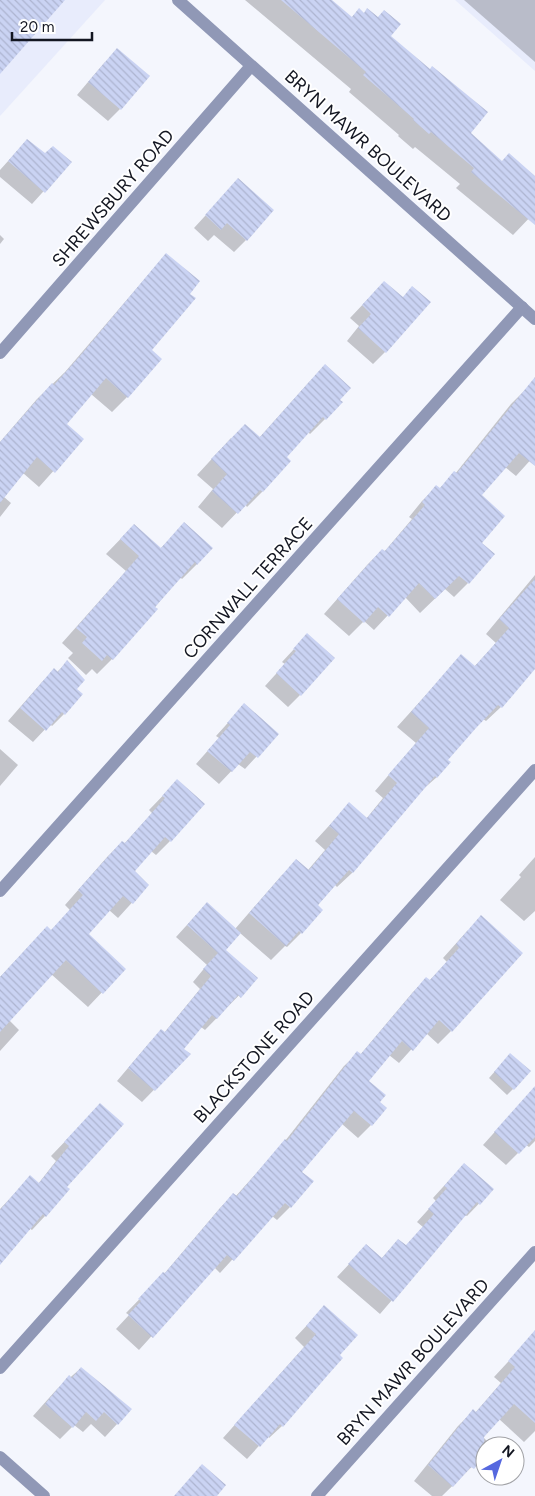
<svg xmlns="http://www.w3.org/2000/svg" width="535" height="1496" font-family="Figtree,sans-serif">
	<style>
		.built { fill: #e8ecfc }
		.shadow { fill: #0003 }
		.building { fill: url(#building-back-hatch) }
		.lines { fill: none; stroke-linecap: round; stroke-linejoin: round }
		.minor { stroke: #9098b6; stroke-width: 12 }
		.labels { text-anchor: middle; stroke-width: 4; stroke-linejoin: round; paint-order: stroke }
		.street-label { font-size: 18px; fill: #131621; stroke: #fff }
	</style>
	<defs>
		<pattern id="building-back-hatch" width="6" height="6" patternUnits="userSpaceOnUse" patternTransform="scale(1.25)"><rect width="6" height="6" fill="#cad3f3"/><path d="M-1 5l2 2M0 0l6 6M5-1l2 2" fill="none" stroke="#adb4d0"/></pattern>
	</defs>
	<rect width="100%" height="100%" fill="#f4f6fd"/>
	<!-- built -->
	<g class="built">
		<polygon points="0,0 105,0 0,116"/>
		<polygon points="455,0 535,0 535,71"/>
	</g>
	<!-- shadow -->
	<g class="shadow">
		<polygon points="245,0 330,0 351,18 359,10 390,36 469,133 502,162 535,180 535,212 513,235 456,188 460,184 415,147 413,149 398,136 399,135 349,92 351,89"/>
		<polygon points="464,0 535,0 535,62"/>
		<polygon points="105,62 120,109 108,121 77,95"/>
		<polygon points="27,140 45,155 70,162 32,204 0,177 0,170"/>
		<polygon points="238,180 246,240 234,252 214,235 208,241 194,228"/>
		<polygon points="0,235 4,239 0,244"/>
		<polygon points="166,254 188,294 151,350 127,397 112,412 91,394 65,424 82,439 39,487 23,473 4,497 11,503 0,517 0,442 37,399 65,372"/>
		<polygon points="384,282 402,298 385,352 373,364 347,341 359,326 350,318"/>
		<polygon points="310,381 325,419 310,434 308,432 285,458 289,461 262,492 247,507 245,504 222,528 198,507 213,489 197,475 231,438 259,438"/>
		<polygon points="525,390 535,398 535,455 516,476 505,467 480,496 480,543 468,583 454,597 445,589 420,613 405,597 374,630 364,621 349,636 324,614 368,564 382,550 384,552 412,519 409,517 422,501 436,487 439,489 455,474 511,404"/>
		<polygon points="184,524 197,564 182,579 180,577 112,659 97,674 92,669 86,675 68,658 73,653 62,643 126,571 106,554 134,525 160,549"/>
		<polygon points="535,575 535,664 501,707 486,721 483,719 447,760 437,777 421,791 352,873 337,887 335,885 317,906 301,933 287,947 285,946 271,960 240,933 224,950 256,978 205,1030 201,1027 182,1049 189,1054 142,1102 117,1081 150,1042 164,1033 200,989 193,982 207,965 176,937 196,915 235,929 282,875 308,870 325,850 315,841 349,804 366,819 383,798 375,791 416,743 397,727 461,656 474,667 496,643 486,634"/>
		<polygon points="307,635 300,695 288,707 265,686 285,664 282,662"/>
		<polygon points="67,662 76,689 64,714 52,726 50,724 33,742 8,721 42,682 54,670 57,672"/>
		<polygon points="244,705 277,734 245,769 238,764 219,784 196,764 219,738 216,736"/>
		<polygon points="0,749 18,765 0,786"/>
		<polygon points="177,781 170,841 156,855 151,851 133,871 148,885 118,918 109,910 87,934 124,969 88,1007 51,974 9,1020 19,1030 0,1051 0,977 47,927 51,931 70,910 65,905 108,856 122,842 124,844 152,813 149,810"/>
		<polygon points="535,857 535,911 524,921 500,900 521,877 519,875"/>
		<polygon points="468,930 451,1031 438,1044 426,1033 399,1063 389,1055 367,1081 378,1103 371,1125 358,1138 342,1124 301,1172 290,1207 277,1220 272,1216 220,1273 214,1267 139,1350 116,1329 129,1315 126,1313 164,1274 220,1208 233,1195 235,1197 285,1141 344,1066 358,1053 360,1055 413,992 426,979 429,981 447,962 443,958"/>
		<polygon points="504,1061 513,1089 507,1095 489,1078"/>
		<polygon points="528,1095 535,1101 535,1141 529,1147 526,1145 506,1165 483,1145"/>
		<polygon points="100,1105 66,1187 45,1216 32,1230 29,1228 0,1264 0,1209 30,1177 38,1184 56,1161 51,1156"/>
		<polygon points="452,1177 493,1189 467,1216 465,1215 380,1314 337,1277 366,1246 381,1259 398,1240 406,1246 423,1227 417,1222 436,1201 433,1198"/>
		<polygon points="324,1307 339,1356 341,1358 282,1426 269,1438 268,1436 247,1459 223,1438 304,1347 295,1338"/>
		<polygon points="533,1335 535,1336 535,1431 524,1442 499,1419 483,1437 492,1446 485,1446 485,1454 442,1496 432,1496 414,1481 458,1426 473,1411 475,1413 501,1383 494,1377"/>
		<polygon points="81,1368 130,1410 105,1437 91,1424 83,1432 74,1425 60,1439 33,1416 57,1389"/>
	</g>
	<!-- building -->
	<g class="building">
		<polygon points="0,0 65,0 0,74"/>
		<polygon points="281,0 332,0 352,17 359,8 364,13 367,8 378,17 384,10 401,24 391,36 430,69 432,66 488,112 471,133 502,161 509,153 535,176 535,225 471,172 474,168 431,132 429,134 413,120 414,119 363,75 366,72"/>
		<polygon points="117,48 150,76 121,110 88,82"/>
		<polygon points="27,139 45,153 53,146 72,162 45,193 8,161"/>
		<polygon points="238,178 274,210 247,241 227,223 221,230 205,215"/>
		<polygon points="166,253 200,281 190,294 196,298 152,350 162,359 128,398 106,378 67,424 84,439 55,473 37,457 0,503 0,442 52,383 54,385 80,356"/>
		<polygon points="384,281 403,297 412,286 431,302 386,353 358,328 371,314 362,305"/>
		<polygon points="325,364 351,388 340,400 343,402 326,420 323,417 287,457 291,461 263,492 260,490 238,514 212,491 227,474 211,459 245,424 260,437"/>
		<polygon points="535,377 535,466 519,453 482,495 505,516 482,543 495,554 469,584 459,576 435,599 419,583 389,617 378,607 364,623 337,599 382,549 385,551 425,505 422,502 436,485 440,488 454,471 457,473"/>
		<polygon points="184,522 213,548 197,565 195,562 155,607 158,609 113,660 107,655 102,661 82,643 87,637 76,628 139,556 120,539 134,524 161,548"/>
		<polygon points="535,579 535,669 502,708 498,705 476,728 448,760 451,762 437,778 435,776 353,873 349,870 318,905 323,910 302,934 299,931 286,946 249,913 296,859 309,870 339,834 329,826 349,802 367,818 397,783 388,775 429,728 411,712 461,654 475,666 509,628 499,619"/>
		<polygon points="307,633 335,658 301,696 276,673 296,651 293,649"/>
		<polygon points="67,660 85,680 77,689 83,694 65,715 62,712 46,731 20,708 54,668 58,672"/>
		<polygon points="244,703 279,734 258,758 250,752 232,772 207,751 230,725 227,723"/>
		<polygon points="177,779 205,804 171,842 165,837 135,871 149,885 133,904 123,896 89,934 126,969 103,994 66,960 0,1032 0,977 47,926 51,930 83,895 78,890 122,841 125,843 165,798 162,796"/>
		<polygon points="207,902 241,933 226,950 258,978 241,998 238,995 217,1019 212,1015 184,1049 191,1054 155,1091 128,1068 161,1029 165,1032 211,976 203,969 218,953 187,925"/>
		<polygon points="481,915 523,953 452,1032 439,1020 413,1051 402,1041 369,1081 386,1095 380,1102 387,1108 372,1126 354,1111 302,1172 314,1181 291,1208 285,1203 234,1261 227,1255 153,1338 128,1315 141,1301 138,1299 163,1272 165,1273 233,1193 237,1196 285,1139 287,1141 357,1051 361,1054 426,977 430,980 459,948 456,944"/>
		<polygon points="510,1053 531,1071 514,1090 494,1072"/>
		<polygon points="535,1086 535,1137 519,1154 494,1132"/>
		<polygon points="100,1103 124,1124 67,1187 70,1189 46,1217 43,1214 0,1265 0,1210 30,1175 39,1183 69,1146 64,1142"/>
		<polygon points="464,1163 494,1189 480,1205 477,1202 393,1302 348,1264 366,1244 382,1258 398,1239 406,1245 434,1214 428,1209 447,1188 444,1186"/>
		<polygon points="324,1305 358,1335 340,1355 343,1358 327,1376 283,1427 280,1424 260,1447 234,1425 316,1334 306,1326"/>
		<polygon points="535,1330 535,1423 514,1404 484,1437 485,1456 474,1469 471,1467 453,1487 428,1465 473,1409 476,1412 515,1367 508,1361"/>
		<polygon points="81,1367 132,1409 118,1425 104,1412 96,1421 86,1412 73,1428 45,1404 69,1375 72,1378"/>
		<polygon points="202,1464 226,1485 217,1496 174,1496"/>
	</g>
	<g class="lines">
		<!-- minor -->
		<g class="minor">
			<polyline points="178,0 535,319"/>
			<polyline points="0,353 251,66"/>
			<polyline points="0,891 522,307"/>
			<polyline points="0,1368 535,770"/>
			<polyline points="0,1457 44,1496"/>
			<polyline points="317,1496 535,1252"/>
		</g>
	</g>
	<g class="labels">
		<!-- street labels -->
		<g class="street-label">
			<text transform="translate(368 146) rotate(42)" y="6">BRYN MAWR BOULEVARD</text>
			<text transform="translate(113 198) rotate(-49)" y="6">SHREWSBURY ROAD</text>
			<text transform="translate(248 588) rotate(-48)" y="6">CORNWALL TERRACE</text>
			<text transform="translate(254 1057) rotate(-48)" y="6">BLACKSTONE ROAD</text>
			<text transform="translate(413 1362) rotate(-48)" y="6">BRYN MAWR BOULEVARD</text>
		</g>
	</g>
	<!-- north arrow -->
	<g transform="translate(500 1461) rotate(40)"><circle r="24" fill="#ffffff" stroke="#a1a2a6"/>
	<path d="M0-4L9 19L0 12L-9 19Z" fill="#5668df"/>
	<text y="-8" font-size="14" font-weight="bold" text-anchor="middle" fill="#131621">N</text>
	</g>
	<!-- scale -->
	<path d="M12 32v8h80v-8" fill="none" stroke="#131621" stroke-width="2.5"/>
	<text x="20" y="32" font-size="15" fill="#131621" stroke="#ffffff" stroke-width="4" paint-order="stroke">20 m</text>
</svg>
